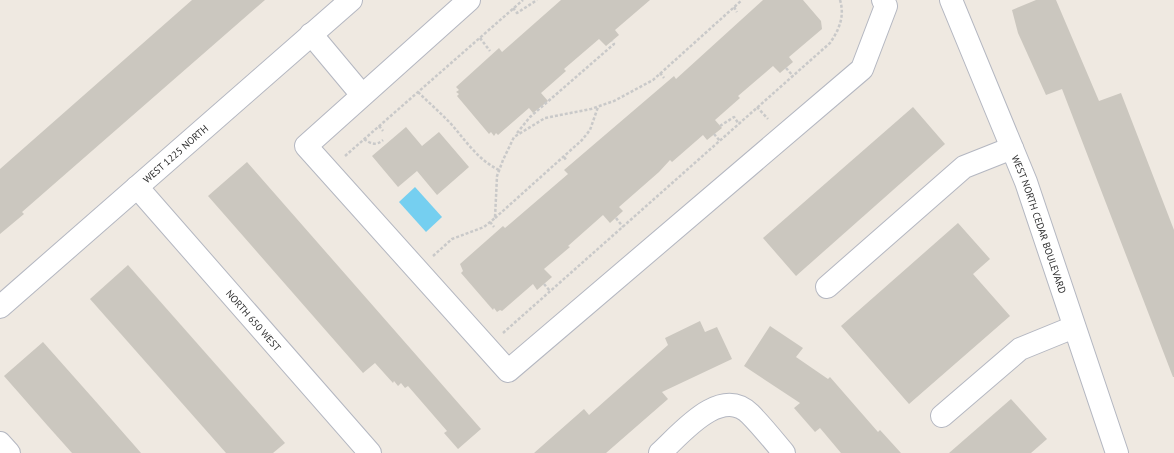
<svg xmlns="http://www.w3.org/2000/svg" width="1174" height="453" font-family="'PT Sans',sans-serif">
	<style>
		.water { fill: #75cff0 }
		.building { fill: #cbc7bf }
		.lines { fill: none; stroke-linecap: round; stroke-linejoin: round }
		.minor-casing { stroke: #b4b7c1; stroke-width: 24 }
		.path { stroke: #c9c9c9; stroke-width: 2.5; stroke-dasharray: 3 2; stroke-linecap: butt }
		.minor { stroke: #fff; stroke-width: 22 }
		.labels { text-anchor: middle; stroke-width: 4; stroke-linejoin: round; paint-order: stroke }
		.street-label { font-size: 10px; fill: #2e2e2e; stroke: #fff }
	</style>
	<rect width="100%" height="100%" fill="#efe9e1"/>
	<!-- water -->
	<polygon class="water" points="415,187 442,217 426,232 399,202"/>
	<!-- building -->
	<g class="building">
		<polygon points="192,0 265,0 22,212 24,214 0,234 0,169"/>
		<polygon points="561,0 650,0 615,30 619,35 606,46 599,39 564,69 566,71 541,93 548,101 533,113 529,108 498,135 496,133 494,136 491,132 489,134 457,96 459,94 456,92 459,90 456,87 499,48 502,52"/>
		<polygon points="763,0 803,0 821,21 822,29 789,57 793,62 780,73 773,66 738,96 740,98 715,120 722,128 707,140 703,135 672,162 670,160 659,172 619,207 623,211 610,223 603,215 568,246 570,247 544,269 552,277 537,290 533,284 502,311 500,310 497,312 494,308 493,310 461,273 463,271 460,264 503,226 505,228 568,174 564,170 674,76 676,79"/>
		<polygon points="1036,0 1056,0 1099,101 1121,93 1174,230 1174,377 1173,377 1062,89 1046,95 1018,33 1012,10"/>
		<polygon points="913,107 945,144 796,276 763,238"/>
		<polygon points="406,127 422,146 439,132 469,167 437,195 417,171 398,187 372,156"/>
		<polygon points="247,162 481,429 458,449 444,433 447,431 408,386 405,388 401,383 398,386 394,381 393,383 375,363 363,373 208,196"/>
		<polygon points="958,223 990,259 973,274 1010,316 909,404 841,326"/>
		<polygon points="128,265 285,443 273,453 226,453 90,299"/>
		<polygon points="700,321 705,332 717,327 732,359 662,392 668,399 606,453 534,453 584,409 589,415 668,345 665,338"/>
		<polygon points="770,326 803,348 796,357 828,379 830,377 878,432 880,430 901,453 841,453 820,428 815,432 794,408 800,403 744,366"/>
		<polygon points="43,342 98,404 141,453 72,453 47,425 4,376"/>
		<polygon points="1011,399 1047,439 1031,453 949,453"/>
	</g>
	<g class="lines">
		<!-- minor casing -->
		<g class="minor-casing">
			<g id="minor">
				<polyline points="469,0 306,146 508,371 862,69 886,6 883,0"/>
				<path id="s1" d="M 951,0 L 1026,182 L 1117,453"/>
				<polyline points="311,34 362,95"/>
				<path id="s2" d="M 137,187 L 370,453"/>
				<polyline points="827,287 964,167 1012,148"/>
				<path id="s3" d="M 0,307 L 351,0"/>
				<polyline points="942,416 1020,349 1074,327"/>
				<polyline points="0,443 9,453"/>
				<path d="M 660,453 C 681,434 720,385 750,414 C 762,426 773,440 784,453"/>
			</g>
		</g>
		<!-- path -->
		<g class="path">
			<polyline points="734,7 737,12"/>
			<polyline points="513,8 517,13 537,0"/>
			<polyline points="480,38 490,51"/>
			<polyline points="786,68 793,76"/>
			<polyline points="660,73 664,78"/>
			<path d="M 418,92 C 429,103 441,113 452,125 C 466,141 478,160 499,170"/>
			<polyline points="757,107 768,119"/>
			<polyline points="379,126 383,131"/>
			<polyline points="720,126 734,117 739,124"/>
			<polyline points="517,133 530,117 614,44 612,41"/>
			<polyline points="714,134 720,141"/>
			<path d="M 364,139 C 371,144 376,146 383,140"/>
			<polyline points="345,156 523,0"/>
			<polyline points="564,157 567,161"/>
			<polyline points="495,218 582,140 590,130 598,107"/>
			<polyline points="616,218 623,227"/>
			<polyline points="490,222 494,227"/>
			<polyline points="433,256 452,239 484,227 495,218 497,176 503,160 514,137 545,118 591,109 614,101 653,80 742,0"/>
			<polyline points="544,284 550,291"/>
			<path d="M 503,333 L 830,43 C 839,30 845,16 840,0"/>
		</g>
		<!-- minor -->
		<use href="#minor" class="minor"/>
	</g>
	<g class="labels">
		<!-- street labels -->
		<g class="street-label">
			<text dy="4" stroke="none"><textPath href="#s3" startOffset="233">WEST 1225 NORTH</textPath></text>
			<text dy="4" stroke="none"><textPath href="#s1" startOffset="241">WEST NORTH CEDAR BOULEVARD</textPath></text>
			<text dy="4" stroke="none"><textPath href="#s2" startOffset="177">NORTH 650 WEST</textPath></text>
		</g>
	</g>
</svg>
